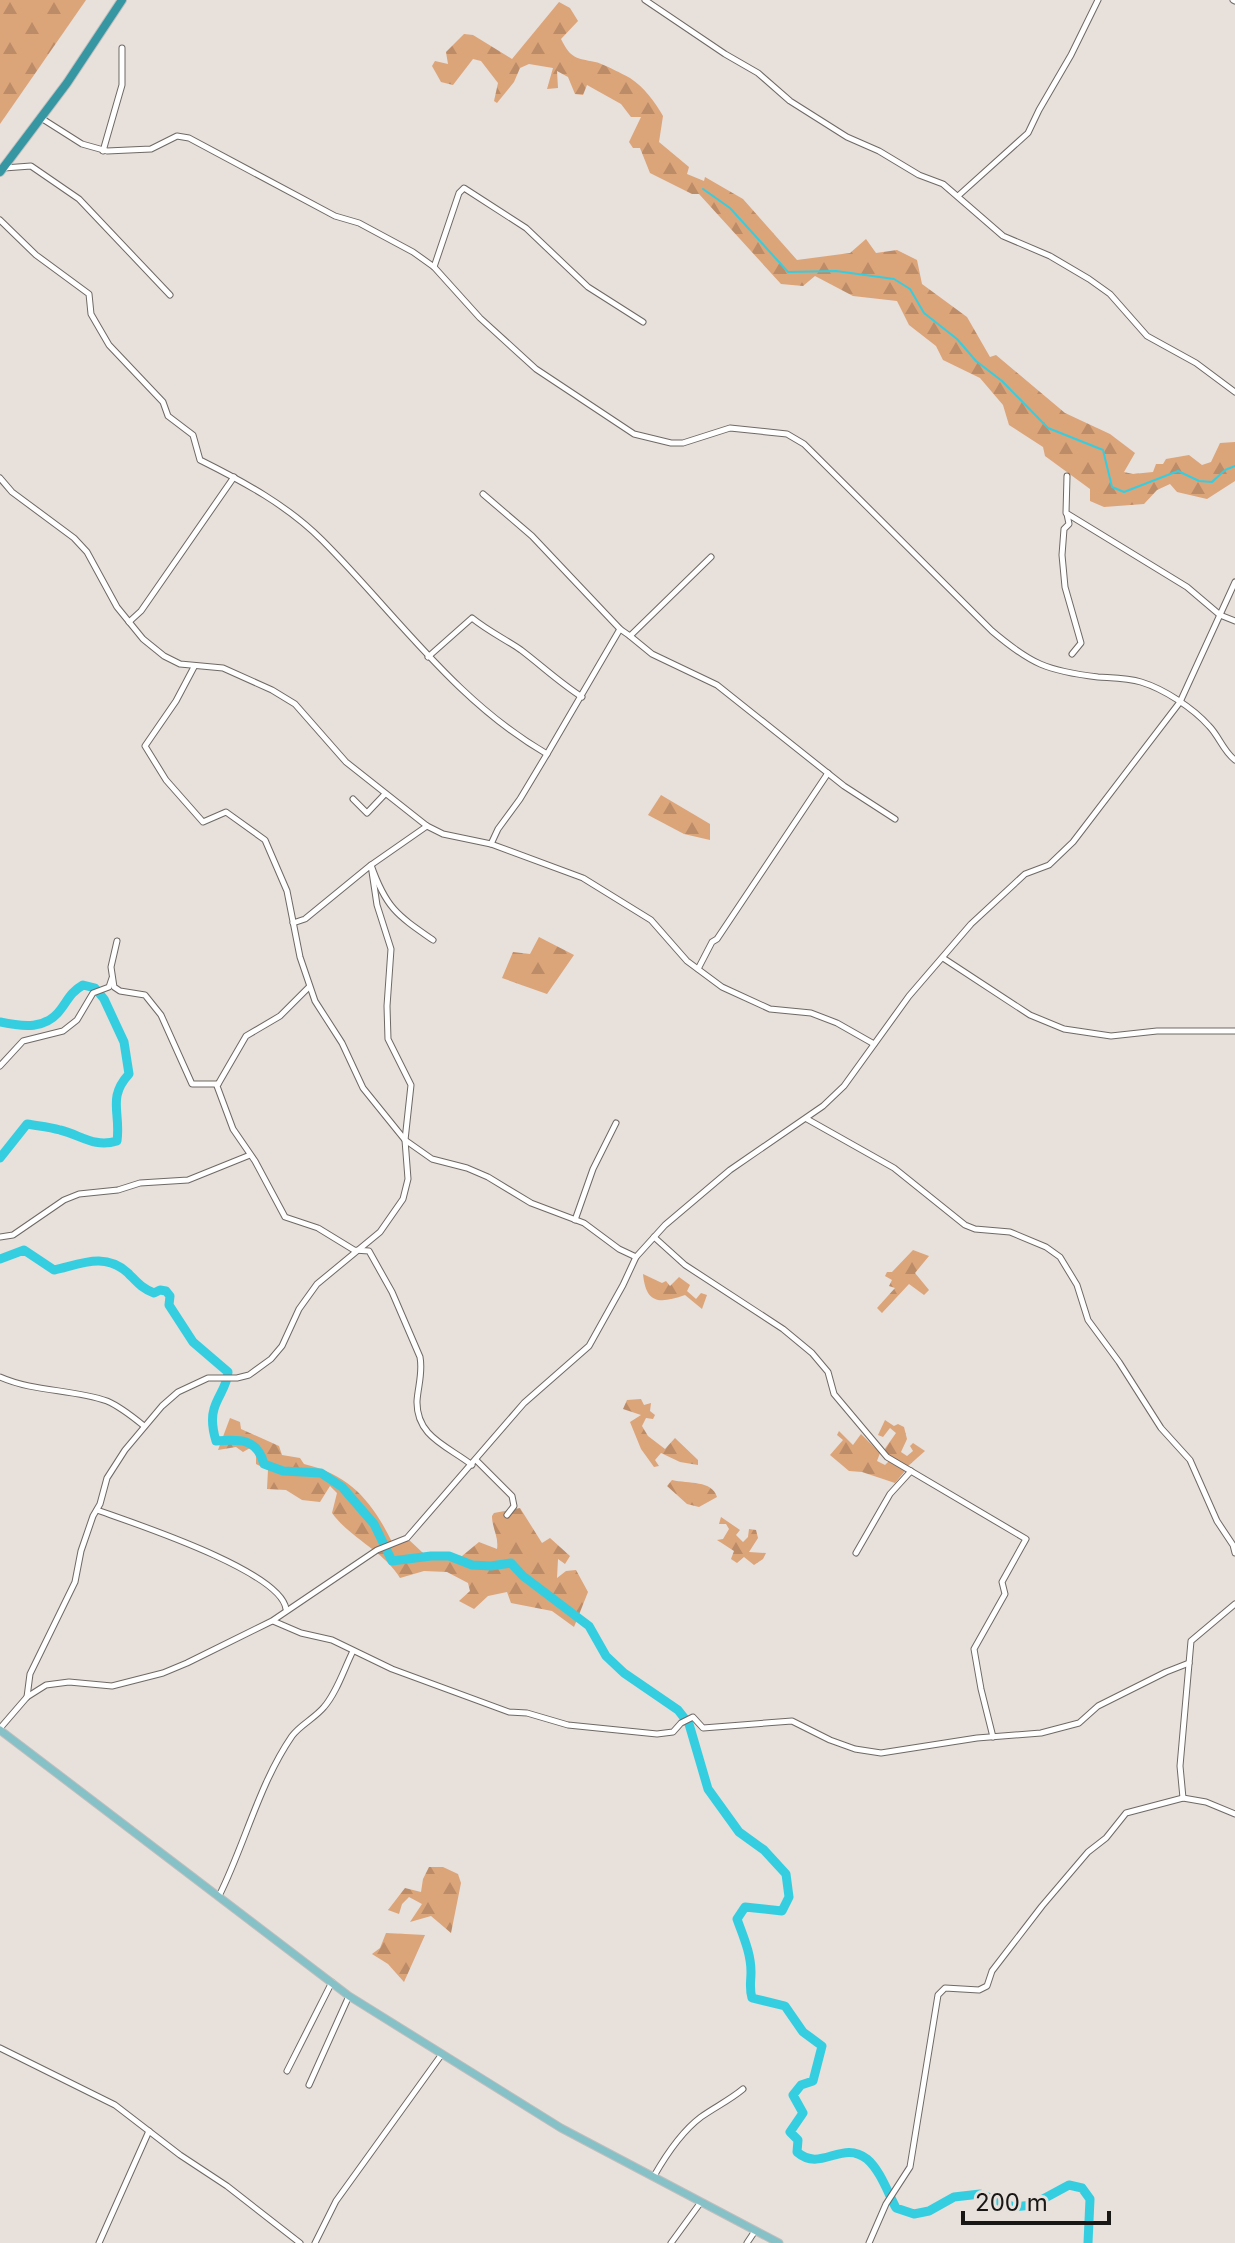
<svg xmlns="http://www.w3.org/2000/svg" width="1235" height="2243" font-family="Inter,sans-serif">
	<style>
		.forest { fill: url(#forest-firs) }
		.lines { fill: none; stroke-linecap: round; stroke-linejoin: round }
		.stream { stroke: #35cee0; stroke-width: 2 }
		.river { stroke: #35cee0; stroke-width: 9 }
		.minor-casing { stroke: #6f6965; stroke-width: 7 }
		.major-casing { stroke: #bfbebd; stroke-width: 9 }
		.highway-casing { stroke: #bfbebd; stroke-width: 10 }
		.minor { stroke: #fff; stroke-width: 5 }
		.major { stroke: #86c1c8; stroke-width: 7 }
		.highway { stroke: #3697a3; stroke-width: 8 }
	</style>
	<defs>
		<pattern id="forest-firs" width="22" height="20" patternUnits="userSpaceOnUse" patternTransform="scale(2)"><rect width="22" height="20" fill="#dca479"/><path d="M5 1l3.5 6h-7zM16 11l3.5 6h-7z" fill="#bc8c68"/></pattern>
	</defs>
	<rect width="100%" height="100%" fill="#e7e0db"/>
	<!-- forest -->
	<g class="forest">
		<polygon points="0,0 86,0 0,124"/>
		<path d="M 559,2 L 570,8 L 578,21 L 561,39 C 571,59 576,58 595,62 C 599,62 627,76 630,78 C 644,87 655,102 663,116 L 659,142 L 689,167 L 687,174 L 704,181 L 705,177 L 743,199 L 797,260 L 850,253 L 866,239 L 876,253 L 897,250 L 917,260 L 922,284 L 967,317 L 990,357 L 996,355 L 1065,413 L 1110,434 L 1135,453 L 1124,472 L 1133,474 L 1153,472 L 1156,464 L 1163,464 L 1166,459 L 1189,455 L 1202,465 L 1211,462 L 1220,443 L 1235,442 L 1235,481 L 1207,499 L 1177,492 L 1170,484 L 1157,490 L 1144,504 L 1104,507 L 1090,501 L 1090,489 L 1045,456 L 1043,447 L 1009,425 L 1003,405 L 980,378 L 943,360 L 936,346 L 909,325 L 897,301 L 853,296 L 815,276 L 803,286 L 781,284 L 699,194 L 692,194 L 650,173 L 640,148 L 633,148 L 629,142 L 641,117 L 631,117 L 621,104 L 587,85 L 583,95 L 575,94 L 568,77 L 557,71 L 558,88 L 547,89 L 553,68 L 529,64 L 520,68 L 514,82 L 497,103 L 494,101 L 498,83 L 481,61 L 473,59 L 453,85 L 441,82 L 432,66 L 435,61 L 448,64 L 446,52 L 464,34 L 473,35 L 512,59 Z"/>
		<polygon points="661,795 710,824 710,840 684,834 648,815"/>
		<polygon points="539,937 574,955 547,994 502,978 513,952 530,954"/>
		<polygon points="913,1250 929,1256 915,1273 929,1290 924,1295 909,1284 882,1313 877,1308 895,1288 889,1286 892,1280 885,1276 887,1272 892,1272"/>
		<path d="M 643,1274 L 662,1283 L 666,1281 L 670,1286 L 679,1277 L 690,1285 L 687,1291 L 696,1299 L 701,1293 L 707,1295 L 702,1309 L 685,1295 C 659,1304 646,1304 643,1274 Z"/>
		<polygon points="641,1399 644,1405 651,1403 650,1411 655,1415 653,1419 646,1418 642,1426 648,1436 665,1449 675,1438 698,1460 698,1465 680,1462 661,1453 655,1460 659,1466 654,1467 641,1449 630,1422 641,1415 623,1409 627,1400"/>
		<path d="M 230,1418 L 240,1422 L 241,1429 L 279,1446 L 282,1455 L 300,1458 L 304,1464 C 351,1475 373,1503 393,1544 L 407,1538 L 423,1553 L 462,1556 L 479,1542 L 497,1549 C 499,1537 492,1528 492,1516 L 494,1513 L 520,1508 L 542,1543 L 550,1538 L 570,1556 L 565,1564 L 558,1559 L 557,1578 L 566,1571 L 576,1570 L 588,1592 L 574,1627 L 552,1611 L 511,1603 L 507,1592 L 488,1596 L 474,1609 L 459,1601 L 470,1591 L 468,1583 L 447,1572 L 424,1571 L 400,1578 C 384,1551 351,1539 332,1513 L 337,1493 L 330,1486 L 320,1502 L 302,1500 L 286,1490 L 267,1489 L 268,1470 L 256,1464 L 256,1455 L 250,1448 L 243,1452 L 236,1447 L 218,1450 Z"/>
		<polygon points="885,1420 894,1426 898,1424 904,1427 907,1439 901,1452 907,1456 913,1451 910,1446 913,1443 925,1451 907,1467 888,1455 884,1450 896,1433 890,1428 883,1437 878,1435"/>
		<polygon points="839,1431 853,1445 861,1434 880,1453 877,1461 885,1465 889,1461 905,1471 895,1483 862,1472 849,1471 830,1455 843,1440 837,1435"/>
		<path d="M 672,1480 C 689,1484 712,1480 717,1497 L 699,1507 L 687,1504 L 667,1486 Z"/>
		<polygon points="721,1517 740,1530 736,1535 743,1542 748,1537 749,1529 756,1530 758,1538 749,1552 766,1553 763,1559 754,1565 744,1557 737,1563 731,1559 734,1551 717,1540 723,1539 729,1529 726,1524 719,1524"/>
		<polygon points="429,1867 443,1867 458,1874 461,1883 451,1933 431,1916 410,1922 422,1904 409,1897 402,1904 399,1914 388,1910 405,1888 421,1892 423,1879"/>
		<polygon points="386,1933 425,1935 404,1982 388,1964 372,1954 380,1948"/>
	</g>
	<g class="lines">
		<!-- stream -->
		<polyline class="stream" points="703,189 730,208 788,272 836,271 894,279 910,289 924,313 957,339 976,361 1002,381 1048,428 1103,450 1112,487 1124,492 1178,471 1199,481 1212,482 1225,470 1235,466"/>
		<!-- river -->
		<g class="river">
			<path d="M 0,1022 C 23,1027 46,1030 61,1009 C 69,998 71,992 83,985 L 95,988 L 104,999 L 124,1042 L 129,1074 C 107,1098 121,1112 117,1141 C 94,1148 81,1135 60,1130 C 49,1127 38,1126 27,1124 L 0,1158"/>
			<path d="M 0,1259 L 24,1250 L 54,1270 C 81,1264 105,1252 128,1273 C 137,1282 141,1288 154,1293 L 160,1290 L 166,1291 L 170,1296 L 169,1305 L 193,1342 L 228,1372 C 227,1387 218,1395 214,1409 C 211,1419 213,1431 216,1441 C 239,1439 257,1438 264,1464 L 283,1471 L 321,1473 L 342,1487 L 374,1524 L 392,1561 L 431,1556 L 449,1556 L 472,1565 L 491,1566 L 511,1563 L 523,1576 L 589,1626 L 606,1656 L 624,1673 L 678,1710 L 689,1724 L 708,1789 L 739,1832 L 764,1850 L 786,1874 L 789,1897 L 782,1911 L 745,1907 L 737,1919 C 743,1936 751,1953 751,1972 C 751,1982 749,1988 752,1998 L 785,2006 L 803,2032 L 822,2046 L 813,2081 L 801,2085 L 793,2095 L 803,2113 L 790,2132 L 798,2140 L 797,2152 C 821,2173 842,2139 867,2159 C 880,2170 888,2193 896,2208 L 914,2214 L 929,2211 L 954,2197 L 980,2194 L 1014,2207 L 1032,2205 L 1069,2185 L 1082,2188 L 1090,2199 L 1088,2243"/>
		</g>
		<!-- minor casing -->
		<g class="minor-casing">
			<g id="minor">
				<polyline points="645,0 725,54 758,73 790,101 847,137 879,151 919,175 943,184 1003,236 1050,256 1089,279 1110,294 1147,336 1196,363 1235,392"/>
				<polyline points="1233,0 1235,1"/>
				<path d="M 41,118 L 82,144 L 107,151 L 151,149 L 177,136 L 189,138 L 335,216 L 359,223 L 413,252 L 434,267 L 480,318 L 536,369 L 634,434 L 671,443 L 683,443 L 730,428 L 787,434 L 804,444 L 992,631 C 1031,664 1047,671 1098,677 C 1112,678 1128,678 1141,682 C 1164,689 1193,708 1209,726 C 1219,736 1223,751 1235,760"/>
				<polyline points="103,151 122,85 122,48"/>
				<polyline points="4,168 31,166 79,199 170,295"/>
				<polyline points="958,196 1028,133 1039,110 1071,55 1098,0"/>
				<path d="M 0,220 L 36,255 L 89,294 L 91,314 L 109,345 L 163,402 L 168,416 L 193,435 L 200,460 C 244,482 287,505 322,540 C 396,614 455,701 547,754 L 520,799 L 498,829 L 491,844"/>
				<polyline points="434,267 459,193 464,188 526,228 588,287 643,322"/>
				<polyline points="1067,476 1066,513 1187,587 1220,615 1235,621"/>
				<polyline points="0,478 12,492 74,538 87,552 117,607 143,639 164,656 180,664 223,668 272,690 295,704 346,762 427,826 443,834 491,844 583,878 651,920 687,961 722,987 770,1009 811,1013 837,1023 874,1044"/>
				<polyline points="483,494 532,536 620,629 630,636 711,557"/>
				<polyline points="1067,514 1069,524 1064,529 1062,555 1065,587 1081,643 1072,654"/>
				<polyline points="129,622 141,611 234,477"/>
				<polyline points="630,636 652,654 717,685 844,786 895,819"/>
				<path d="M 428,657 L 472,618 C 488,631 505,639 521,650 C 542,666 560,683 582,697"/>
				<polyline points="194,667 176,701 145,746 166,780 203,822 226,812 265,840 287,891 300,957 315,1001 342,1043 363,1088 405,1140 432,1159 467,1168 488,1177 531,1203 584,1223 619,1249 636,1257"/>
				<polyline points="547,754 620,629"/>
				<polyline points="353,799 367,813 385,794"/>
				<path d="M 427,826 L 371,865 C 386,908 397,915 433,940"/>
				<polyline points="117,941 111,967 114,987 120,991 145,995 161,1015 192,1084 218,1084"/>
				<polyline points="943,958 1030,1015 1064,1029 1111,1036 1157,1031 1235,1031"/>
				<polyline points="698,969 712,942 717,939 828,773"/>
				<path d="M 309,987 L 280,1016 L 246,1036 L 217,1086 L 233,1129 L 255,1161 L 285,1217 L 318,1228 L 354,1250 L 369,1251 L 392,1292 L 420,1357 C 423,1373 418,1386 417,1401 C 416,1437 448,1446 472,1465"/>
				<polyline points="0,1066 23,1041 63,1031 77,1020 93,993 109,987 112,978"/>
				<polyline points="807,1119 894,1168 965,1225 975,1229 1010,1232 1046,1247 1060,1257 1077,1285 1088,1320 1119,1362 1161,1428 1190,1460 1217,1521 1233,1545 1235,1553"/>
				<polyline points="575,1220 593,1169 616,1123"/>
				<polyline points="0,1237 13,1235 64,1200 79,1194 118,1190 140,1183 188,1180 250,1155"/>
				<polyline points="654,1237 685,1265 783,1329 812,1353 828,1372 834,1394 887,1457 1026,1539 1002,1582 1005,1594 974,1649 981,1689 993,1737"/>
				<path d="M 0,1377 C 34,1392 72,1389 107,1401 C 121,1407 133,1417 144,1426"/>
				<polyline points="476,1460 512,1496 514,1506 507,1515"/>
				<path d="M 97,1510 C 133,1523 281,1571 286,1609"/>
				<polyline points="856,1553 890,1494 911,1471"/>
				<polyline points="273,1621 301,1633 332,1640 392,1669 509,1712 527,1713 568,1725 657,1734 673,1732 681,1723 693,1717 703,1728 792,1721 830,1740 855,1749 881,1753 977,1738 1041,1733 1079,1723 1098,1706 1166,1672 1189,1663"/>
				<polyline points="27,1697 30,1674 75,1582 81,1551 93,1516 100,1504 107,1478 125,1450 162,1406 178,1392 208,1378 237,1378 249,1375 271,1359 282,1346 299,1309 317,1284 380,1232 403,1199 408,1179 405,1140 411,1085 388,1039 387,1006 391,949 377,905 371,865 305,919 293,923"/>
				<polyline points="2,1726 27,1697 46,1685 69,1682 112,1686 163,1673 187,1663 272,1621 377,1550 407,1538 524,1403 589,1346 623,1285 636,1257 665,1225 730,1170 823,1106 844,1086 909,996 971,924 1025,874 1049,865 1073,842 1180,702 1235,582"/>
				<polyline points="1183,1798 1180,1766 1191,1641 1235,1604"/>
				<path d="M 219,1896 C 245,1844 259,1784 292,1736 C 300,1725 315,1718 324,1707 C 337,1692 344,1669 353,1651"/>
				<polyline points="0,2048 115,2105 180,2155 227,2186 300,2243"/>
				<polyline points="287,2071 332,1982"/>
				<polyline points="309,2085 349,1996"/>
				<path d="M 654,2176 C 666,2155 681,2132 701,2117 C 715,2107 730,2100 743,2089"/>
				<polyline points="99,2243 149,2131"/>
				<polyline points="315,2243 336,2201 442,2054"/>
				<polyline points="671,2243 701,2202"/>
				<polyline points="747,2243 755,2231"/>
				<polyline points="869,2243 886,2204 910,2167 938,1995 945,1988 979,1990 987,1986 992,1971 1042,1906 1088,1852 1106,1838 1126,1813 1183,1798 1206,1802 1235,1814"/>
			</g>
		</g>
		<!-- major casing -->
		<g class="major-casing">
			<polyline id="major" points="0,1730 349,1996 561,2128 779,2243"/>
		</g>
		<!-- highway casing -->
		<g class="highway-casing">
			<polyline id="highway" points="0,172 67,83 122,0"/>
		</g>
		<!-- minor -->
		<use href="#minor" class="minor"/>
		<!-- major -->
		<use href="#major" class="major"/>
		<!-- highway -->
		<use href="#highway" class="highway"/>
	</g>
	<!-- scale -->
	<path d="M963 2211v12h146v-12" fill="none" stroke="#191715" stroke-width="4"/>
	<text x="975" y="2211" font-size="24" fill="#191715" stroke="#e7e0db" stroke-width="6" paint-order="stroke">200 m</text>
</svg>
